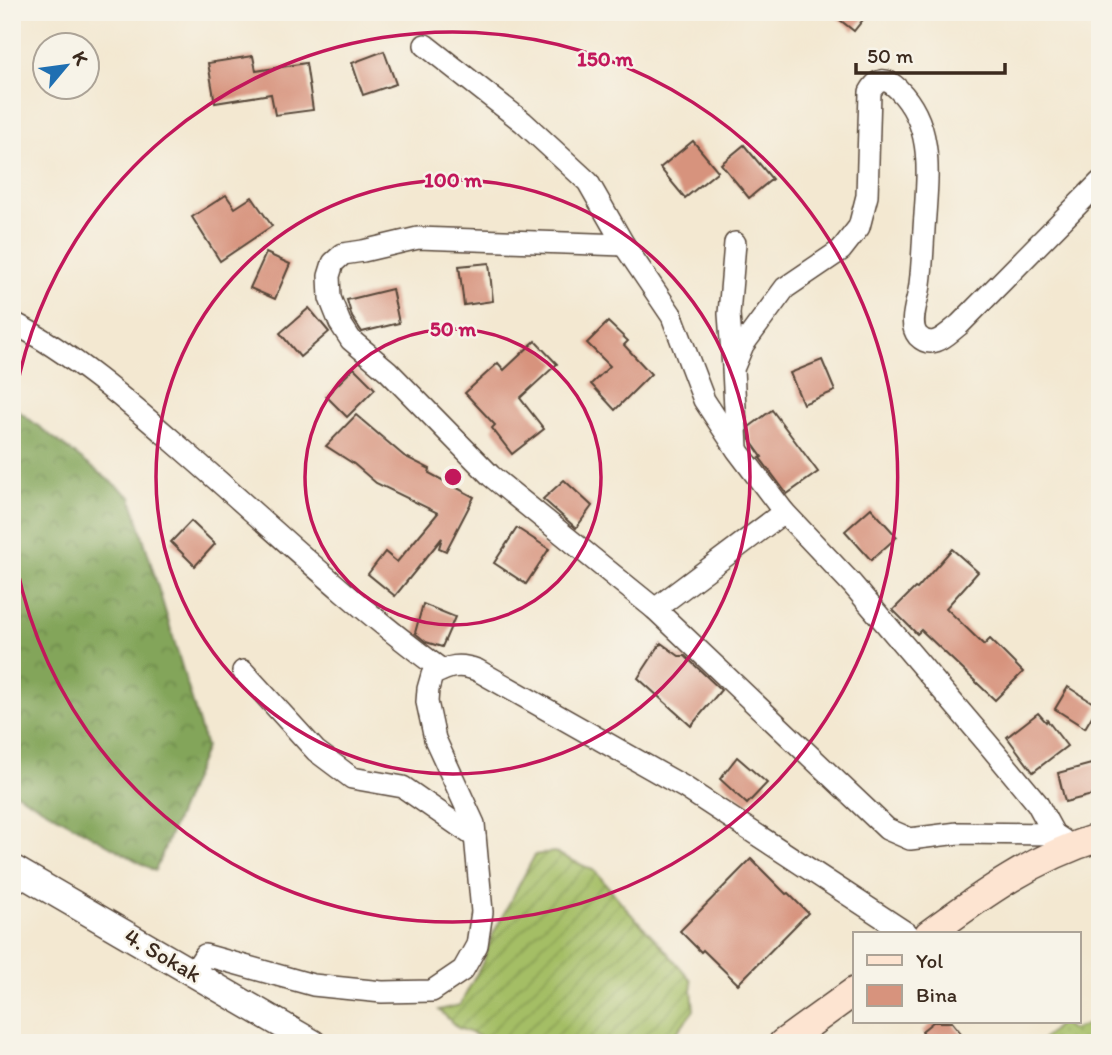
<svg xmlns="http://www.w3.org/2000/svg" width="1112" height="1055" font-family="Itim,sans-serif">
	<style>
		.grass { fill: url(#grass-dots); stroke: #707442; stroke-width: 2 }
		.forest { fill: url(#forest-crowns); stroke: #5f683c; stroke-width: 2 }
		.garden { fill: url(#garden-furrows); stroke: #707442; stroke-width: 2 }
		.building { fill: #d7937d }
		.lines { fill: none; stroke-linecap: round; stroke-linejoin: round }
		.minor-casing { stroke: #574639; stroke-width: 24 }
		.tertiary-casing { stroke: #574639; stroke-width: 29 }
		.secondary-casing { stroke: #574639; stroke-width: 31 }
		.minor { stroke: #fff; stroke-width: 21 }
		.tertiary { stroke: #fff; stroke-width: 26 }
		.secondary { stroke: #fde4d1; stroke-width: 28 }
		.ring { fill: none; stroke: #c2185b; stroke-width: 3.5 }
		.labels { text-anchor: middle; stroke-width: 5; stroke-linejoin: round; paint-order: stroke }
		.street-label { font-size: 23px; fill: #3b2a1e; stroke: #f7f3e8 }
		.centre { fill: #c2185b; stroke: #f7f3e8; stroke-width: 3.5 }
		.ring-label { font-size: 21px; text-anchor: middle; font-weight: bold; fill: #c2185b; stroke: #f7f3e8; stroke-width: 5; stroke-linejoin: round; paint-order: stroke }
	</style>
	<defs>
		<pattern id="grass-dots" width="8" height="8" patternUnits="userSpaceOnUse" patternTransform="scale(1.75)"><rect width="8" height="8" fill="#a4be65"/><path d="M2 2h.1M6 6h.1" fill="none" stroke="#879b53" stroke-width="1.8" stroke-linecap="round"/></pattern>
		<pattern id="forest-crowns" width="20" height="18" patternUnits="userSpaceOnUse" patternTransform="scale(1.75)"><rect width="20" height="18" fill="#83a55a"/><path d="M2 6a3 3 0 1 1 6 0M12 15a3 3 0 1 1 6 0" fill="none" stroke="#6c874a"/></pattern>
		<pattern id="garden-furrows" width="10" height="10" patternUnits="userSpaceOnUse" patternTransform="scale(1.75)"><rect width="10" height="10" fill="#a4be65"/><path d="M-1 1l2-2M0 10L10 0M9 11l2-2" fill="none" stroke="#879b53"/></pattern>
	</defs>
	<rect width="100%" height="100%" fill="#f7f3e8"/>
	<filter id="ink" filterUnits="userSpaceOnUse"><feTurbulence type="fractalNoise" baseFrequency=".0143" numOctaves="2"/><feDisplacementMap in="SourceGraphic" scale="14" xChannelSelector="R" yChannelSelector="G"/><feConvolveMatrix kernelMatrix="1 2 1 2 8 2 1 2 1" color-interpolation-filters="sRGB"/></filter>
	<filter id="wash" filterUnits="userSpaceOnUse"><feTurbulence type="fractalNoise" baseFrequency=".00686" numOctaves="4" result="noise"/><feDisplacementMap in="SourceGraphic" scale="28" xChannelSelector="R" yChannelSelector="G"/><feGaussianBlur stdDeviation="1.57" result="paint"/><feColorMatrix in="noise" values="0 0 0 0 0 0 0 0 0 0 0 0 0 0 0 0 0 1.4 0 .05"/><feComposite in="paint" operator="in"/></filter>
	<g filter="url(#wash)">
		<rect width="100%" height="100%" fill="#f3e8d1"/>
		<!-- grass -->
		<polygon class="grass" points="1100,1012 1100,1043 1039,1043 1061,1022 1071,1030 1087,1025"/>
		<!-- forest -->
		<polygon class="forest" points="12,406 131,497 206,747 155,871 12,791"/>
		<!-- garden -->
		<polygon class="garden" points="554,852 595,871 631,914 660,944 691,980 694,1010 677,1032 654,1043 497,1043 458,1028 439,1010 460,1005 483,962 493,934 535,855"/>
		<g id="blocks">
			<!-- building -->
			<g class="building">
				<polygon points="830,12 869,12 854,31"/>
				<polygon points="384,51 396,84 363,95 352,63"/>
				<polygon points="253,56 256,71 306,63 313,110 275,115 271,94 215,103 208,63"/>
				<polygon points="693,141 718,171 685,198 660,168"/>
				<polygon points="744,145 772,179 749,198 721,164"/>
				<polygon points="226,195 235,208 252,197 272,226 220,261 192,217"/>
				<polygon points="266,253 290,264 275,299 250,288"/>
				<polygon points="489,263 493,301 464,305 459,266"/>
				<polygon points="392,289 399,323 362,332 352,317 347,300"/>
				<polygon points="309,308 329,332 300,357 280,333"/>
				<polygon points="608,322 628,341 624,345 651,374 615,410 591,384 610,366 587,343"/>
				<polygon points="535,341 557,364 520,398 544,429 512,454 492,428 495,425 465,393 498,363 504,370"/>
				<polygon points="822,360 835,391 803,404 790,373"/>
				<polygon points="354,368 375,389 347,417 326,396"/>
				<polygon points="772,410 818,472 787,494 760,458 762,457 750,440 749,427"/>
				<polygon points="356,415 404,456 430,469 429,473 474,497 446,551 439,548 442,538 395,596 368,574 385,552 397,562 438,513 376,483 354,464 326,446"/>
				<polygon points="564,480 592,506 576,528 543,499"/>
				<polygon points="871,508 897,537 871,560 845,531"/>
				<polygon points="191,521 215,544 195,566 171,542"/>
				<polygon points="517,528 549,549 526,584 494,563"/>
				<polygon points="952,549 978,572 946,608 984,645 990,639 1023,672 995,700 921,630 917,634 893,610 915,588 917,589"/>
				<polygon points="423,604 455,617 442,647 426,642 415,633"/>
				<polygon points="661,643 679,656 685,656 721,690 691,726 638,678"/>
				<polygon points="1068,687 1098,706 1085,728 1055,709"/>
				<polygon points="1038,713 1046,722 1047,720 1067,746 1033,772 1007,737"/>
				<polygon points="737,757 767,783 747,804 720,779"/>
				<polygon points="1095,763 1100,781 1100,793 1065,802 1058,773"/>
				<polygon points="751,859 786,894 788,893 808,913 738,984 703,950 701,952 680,931"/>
				<polygon points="933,1022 952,1022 969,1043 932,1043 922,1031"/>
			</g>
		</g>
	</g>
	<g filter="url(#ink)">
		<use href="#blocks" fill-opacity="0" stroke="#574639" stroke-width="2"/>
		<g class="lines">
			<!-- minor casing -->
			<g class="minor-casing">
				<g id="minor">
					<polyline points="425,45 523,122 588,182 624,245 672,316 704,400 737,450 784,512 852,584 988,744 1037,803 1054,834 1063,840"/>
					<polyline points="624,245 418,238 363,251 343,254 333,263 329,276 330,298 340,323 351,340 388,371 491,476 655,609 887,829 910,839 958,833 1054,834"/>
					<path d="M 12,322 C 75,355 129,403 182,449 C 268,524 350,603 442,670"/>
					<polyline points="733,367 729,314 735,243"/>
					<path d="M 737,448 L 733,369 L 743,345 L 785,288 L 841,250 L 859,227 L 867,196 L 870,92 C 878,77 887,78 898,89 C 933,124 928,170 925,215 C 923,238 923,261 920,284 C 919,299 907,323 918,336 C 933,351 947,334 959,325 L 1100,182"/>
					<polyline points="655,609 784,512"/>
					<polyline points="243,671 316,751 352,778 403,787 475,837"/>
					<path d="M 193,973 L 205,955 L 313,985 L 382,992 L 432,991 L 463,970 L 477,945 L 482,912 L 474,824 L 435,739 L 427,702 L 428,689 L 432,675 C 450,666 459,663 477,670 L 684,787 L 908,934"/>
				</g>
			</g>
			<!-- tertiary casing -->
			<g class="tertiary-casing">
				<polyline id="tertiary" points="12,868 313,1043"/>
			</g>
			<!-- secondary casing -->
			<g class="secondary-casing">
				<g id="secondary">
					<path d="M 929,934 C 983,894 1035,857 1100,837"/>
					<polyline points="783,1043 855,991"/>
				</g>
			</g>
			<!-- minor -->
			<use href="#minor" class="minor"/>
			<!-- tertiary -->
			<use href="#tertiary" class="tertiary"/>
			<!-- secondary -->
			<use href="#secondary" class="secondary"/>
		</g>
	</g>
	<!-- distance rings -->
	<g class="ring">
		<circle cx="453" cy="477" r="148"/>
		<circle cx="453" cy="477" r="297"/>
		<path d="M12 415A445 445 0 1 1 12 539"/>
	</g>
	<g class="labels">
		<!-- street labels -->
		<g class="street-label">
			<text transform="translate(163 955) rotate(30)" y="8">4. Sokak</text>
		</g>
	</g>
	<circle cx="453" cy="477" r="10" class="centre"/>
	<g class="ring-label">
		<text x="605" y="66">150 m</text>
		<text x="453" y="187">100 m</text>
		<text x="453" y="336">50 m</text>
	</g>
	<!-- margin -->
	<rect width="1112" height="1055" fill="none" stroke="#f7f3e8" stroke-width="42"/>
	<!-- legend -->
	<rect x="853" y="932" width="228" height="91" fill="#f7f3e8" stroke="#aca397" stroke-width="2"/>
	<rect x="867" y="955" width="35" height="10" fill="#fde4d1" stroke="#aca397" stroke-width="2"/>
	<text x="916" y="968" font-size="21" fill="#3b2a1e">Yol</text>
	<rect x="867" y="985" width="35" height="21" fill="#d7937d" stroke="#aca397" stroke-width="2"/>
	<text x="916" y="1002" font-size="21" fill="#3b2a1e">Bina</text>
	<!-- north arrow -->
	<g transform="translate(66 66) rotate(61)"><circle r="33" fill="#f7f3e8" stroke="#aca397" stroke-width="2"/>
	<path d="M0-5L12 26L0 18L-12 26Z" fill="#1f6fb2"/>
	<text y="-10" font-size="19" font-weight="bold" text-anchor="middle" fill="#3b2a1e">K</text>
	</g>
	<!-- scale -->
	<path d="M856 63v10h149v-10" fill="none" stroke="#3b2a1e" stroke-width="3.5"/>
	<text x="867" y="63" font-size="21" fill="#3b2a1e" stroke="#f7f3e8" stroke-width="5" paint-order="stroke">50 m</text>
</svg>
